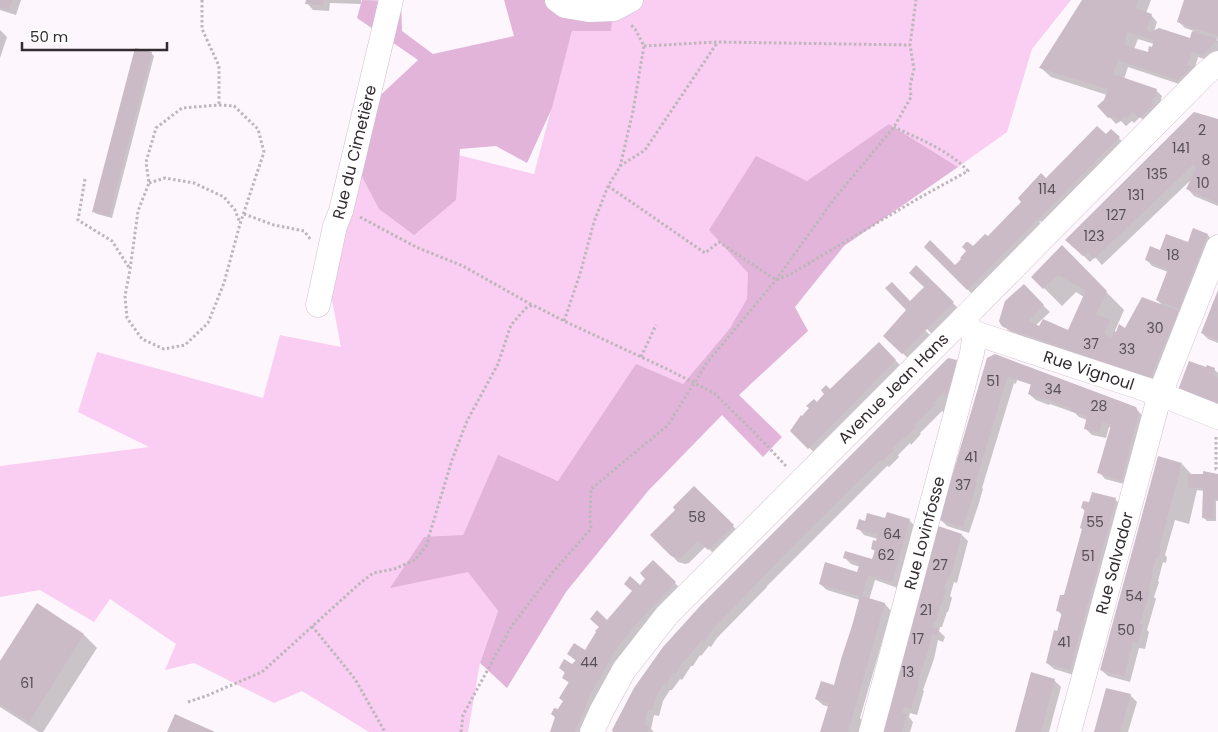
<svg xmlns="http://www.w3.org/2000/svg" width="1218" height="732" font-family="Poppins,sans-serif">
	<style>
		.green { fill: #facdf2 }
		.forest { fill: #e2b4da }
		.shadow { fill: #0003; fill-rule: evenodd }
		.building { fill: #cabbc7; fill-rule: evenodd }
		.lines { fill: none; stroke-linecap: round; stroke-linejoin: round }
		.minor-casing { stroke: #d1c1ce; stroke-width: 25 }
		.path { stroke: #bdb7bc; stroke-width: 3; stroke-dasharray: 2.5 2.5; stroke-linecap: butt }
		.minor { stroke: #fff; stroke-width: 24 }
		.labels { text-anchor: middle; stroke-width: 5; stroke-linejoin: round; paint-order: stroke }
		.number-label { font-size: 14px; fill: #585056 }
		.street-label { font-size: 16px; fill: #322c31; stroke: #fff }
	</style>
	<rect width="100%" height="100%" fill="#fdf6fc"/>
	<!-- green -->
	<polygon class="green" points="638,0 1071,0 1032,49 1007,132 958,167 889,124 767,284 683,384 558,481 498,456 463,535 468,571 498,611 480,663 468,732 369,732 302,691 274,703 194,663 165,670 176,644 110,599 94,622 40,590 0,597 0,466 149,447 78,412 97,352 263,398 280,335 341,347 329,284 367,132 534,174 572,31 610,31 612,18"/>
	<!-- forest -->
	<g class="forest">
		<polygon points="362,0 401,1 402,31 433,54 514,36 504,0 614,0 611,31 572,31 552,108 527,163 496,146 460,149 456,200 414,235 379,209 358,169 371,104 418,60 357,18"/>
		<polygon points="889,124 958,167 844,246 795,307 808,331 739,395 782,437 763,457 722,415 648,491 566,592 507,688 480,663 498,611 468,572 390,588 424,537 463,535 498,455 558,481 636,364 683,384 730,328 747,299 748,273 709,230 756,156 807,181"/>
	</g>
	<!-- shadow -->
	<g class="shadow">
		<polygon points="0,0 21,0 16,15 0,10"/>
		<polygon points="307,0 361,0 361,4 330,3 329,11 313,10 307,3"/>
		<path d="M 1084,0 L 1151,0 L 1146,13 L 1151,15 L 1157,22 L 1154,32 L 1191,39 L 1194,31 L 1185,28 L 1178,21 L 1186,0 L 1218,0 L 1218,39 L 1215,38 L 1218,41 L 1218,52 L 1210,61 L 1198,57 L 1194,71 L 1185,86 L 1128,67 L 1124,79 L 1156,90 L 1162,96 L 1158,111 L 1147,124 L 1140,117 L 1134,123 L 1132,121 L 1126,126 L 1121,121 L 1116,124 L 1099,106 L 1105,100 L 1107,95 L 1051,77 L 1041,68 ZM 1138,39 L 1154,44 L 1153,48 L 1148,53 L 1134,49 Z"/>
		<polygon points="0,30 7,37 0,58"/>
		<polygon points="151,53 154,56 112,218 97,214 94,212"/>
		<polygon points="1218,121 1218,206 1194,196 1188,189 1193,178 1102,265 1095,257 1090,262 1067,240"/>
		<polygon points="1111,131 1125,144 1056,236 1041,221 1039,222 1043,226 974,296 926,247 955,267 973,248 988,238 1046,179"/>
		<polygon points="1208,235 1210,238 1185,315 1177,311 1184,319 1156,385 1012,334 1002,324 1023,286 1050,312 1035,326 1069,332 1084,297 1076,292 1062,306 1033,277 1062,247 1124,310 1114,333 1117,334 1164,307 1157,300 1168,272 1152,266 1146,259 1161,251 1188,244"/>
		<polygon points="916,267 959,309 921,371 885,336 906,312 930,335 932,334 887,289 910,303 925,287"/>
		<polygon points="1218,293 1218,343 1208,339 1202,333"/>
		<polygon points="879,344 902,367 816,454 791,431 830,390"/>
		<polygon points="988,359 1135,408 1142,415 1145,421 1128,485 1105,479 1099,472 1112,428 1109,427 1106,438 1092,435 1085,428 1087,420 1079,417 1075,413 1050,404 1049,405 1036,400 1029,394 1032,385 1017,380 1016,384 1014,383 982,488 983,489 979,503 969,533 947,526 941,520"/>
		<polygon points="956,362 974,380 952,420 942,411 920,433 921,434 911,445 910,443 898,455 899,457 889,467 887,466 767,586 767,587 717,638 711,647 709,646 701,656 700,655 693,666 691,666 682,680 680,679 672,690 670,690 663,701 659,716 654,715 651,729 654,732 615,732"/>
		<polygon points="1206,369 1214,369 1218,373 1218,408"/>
		<polygon points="1182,464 1192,475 1218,475 1218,501 1216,501 1216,521 1207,521 1204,518 1204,491 1197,490 1189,524 1175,520 1165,555 1167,557 1166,563 1163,562 1158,581 1159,582 1154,597 1156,599 1147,630 1149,632 1145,649 1139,648 1130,682 1108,676 1101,670"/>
		<polygon points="694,488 739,532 715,555 706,546 689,563 685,564 678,562 652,535 676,510"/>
		<polygon points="1115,499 1122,506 1077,676 1054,669 1047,663 1058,632 1062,615 1057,610 1065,596 1083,529 1085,511 1082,508 1090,504"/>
		<polygon points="886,520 909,520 916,527 898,588 875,580 869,600 885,604 891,611 860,718 871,730 871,732 822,732 829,707 823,705 816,699 835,687 860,600 827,590 820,584 858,573 860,567 851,564 845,558 873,560 876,552 872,549 878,539 864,535 858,528 866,523"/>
		<polygon points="962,535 968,541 957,583 954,582 950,596 952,598 948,612 947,612 942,627 940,627 939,631 945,637 943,642 938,640 934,659 923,690 924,691 917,715 910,713 909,717 913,722 910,732 879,732"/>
		<polygon points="653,562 681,589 584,732 551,732 558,711 565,702 570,684 564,678 566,674 560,668 573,666 576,661 569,654 586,652 607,622 647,579"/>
		<polygon points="37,605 84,635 97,648 43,732 39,732 0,707 0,663"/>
		<polygon points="1054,680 1061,687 1049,732 1016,732"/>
		<polygon points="1130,695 1137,702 1128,732 1095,732"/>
	</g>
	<!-- building -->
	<g class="building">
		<polygon points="0,0 12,0 9,10 0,7"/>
		<polygon points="306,0 324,0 323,5 305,4"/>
		<path d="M 1082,0 L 1138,0 L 1135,8 L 1152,14 L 1146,31 L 1151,32 L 1159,28 L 1190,38 L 1192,31 L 1218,39 L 1203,55 L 1192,52 L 1187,65 L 1192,67 L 1178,80 L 1118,60 L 1113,74 L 1157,89 L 1152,103 L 1154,105 L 1140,118 L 1133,112 L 1127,118 L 1125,116 L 1119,121 L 1114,116 L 1112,117 L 1108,118 L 1097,106 L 1104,100 L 1108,89 L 1039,68 ZM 1127,32 L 1154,40 L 1152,47 L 1149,46 L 1148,52 L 1124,45 Z"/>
		<polygon points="1184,0 1218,0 1218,36 1177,22"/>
		<polygon points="135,48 152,52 109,216 92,212"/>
		<polygon points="1194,112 1218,119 1218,203 1186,189 1196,169 1194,164 1094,259 1087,252 1083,256 1065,240"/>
		<polygon points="1097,126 1106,134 1111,129 1120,137 967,290 924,247 930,240 955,265 961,259 960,258 966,251 962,247 966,242 968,242 973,246 985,234 988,236 1021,202 1018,198 1041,173 1046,178"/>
		<polygon points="1193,228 1208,234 1179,309 1156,300 1168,269 1145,260 1150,246 1160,250 1166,234 1188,242"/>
		<polygon points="1062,245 1107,291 1096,314 1110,320 1104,334 1111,338 1114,331 1116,332 1119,324 1125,328 1142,297 1179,311 1149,380 1092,358 1003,327 1001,325 999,321 1005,301 1024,284 1044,305 1029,320 1031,322 1039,326 1043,319 1068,330 1086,290 1058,275 1043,289 1031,277"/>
		<polygon points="916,265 954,302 902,354 883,336 906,310 885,288 892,282 910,301 924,287 909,273"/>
		<polygon points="1218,290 1218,340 1201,333"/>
		<polygon points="879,342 896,360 808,449 790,431 801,415 802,416 809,408 806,406 814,399 817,402 824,394 821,390 826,385 830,389"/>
		<polygon points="995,354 1136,407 1139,413 1121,480 1097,473 1111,425 1102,422 1099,432 1084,429 1087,416 1071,411 1071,408 1043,398 1042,399 1028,394 1031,384 1010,377 1007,378 976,481 977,482 973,496 963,527 939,520 987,358"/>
		<polygon points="948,358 957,360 946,397 943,393 933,403 935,405 914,425 916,427 904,439 903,438 892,448 894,450 882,461 880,460 792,547 711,631 704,642 702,640 694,650 693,650 686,660 684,660 676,674 673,673 666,685 664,684 657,694 653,710 648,710 644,724 649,726 648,732 613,732 612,730 634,688 663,647 701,605"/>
		<polygon points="1189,361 1206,367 1207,365 1215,368 1213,376 1218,378 1218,405 1178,390"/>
		<polygon points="1158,456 1182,463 1159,549 1161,550 1159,557 1156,557 1152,573 1153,574 1148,590 1150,591 1140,624 1143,625 1138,643 1133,642 1124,676 1100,670"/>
		<polygon points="1203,471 1218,474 1218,499 1214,498 1213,519 1202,518 1203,488 1188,488 1188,474 1203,474"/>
		<polygon points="694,486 734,525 708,550 698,541 683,556 678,558 671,556 650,535 675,510 673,507"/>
		<polygon points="1092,492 1116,498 1070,670 1046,663 1054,630 1057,631 1062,612 1056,611 1060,595 1064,595 1082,529 1080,528 1085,509 1081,508 1083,501 1089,502"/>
		<polygon points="887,512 910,519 892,582 868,575 862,596 885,603 848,732 820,732 829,703 815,699 821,681 834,685 842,656 852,626 860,596 819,584 825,562 857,572 860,563 843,558 845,551 872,559 875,550 871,549 873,540 876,541 878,533 876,533 876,534 856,529 859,519 865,521 867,513 885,518"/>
		<polygon points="938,526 962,534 950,577 948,577 944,589 946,590 941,606 940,606 936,621 934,621 932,627 939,630 937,636 932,634 928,652 917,683 919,684 911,709 904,707 902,713 907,714 902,732 878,732"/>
		<polygon points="653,560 676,582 639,621 616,649 590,695 575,732 550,732 555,717 551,714 554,708 558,709 563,701 559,698 569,682 562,678 565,672 559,668 564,659 572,664 576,660 567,654 574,643 585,650 596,632 595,631 599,627 590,619 597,610 607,620 632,591 624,584 630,576 640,585 645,579 640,573"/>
		<polygon points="37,603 84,634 29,722 0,704 0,661"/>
		<polygon points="1031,672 1055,679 1051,695 1041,732 1015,732"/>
		<polygon points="1106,688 1131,694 1120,732 1094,732"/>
		<polygon points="175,714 197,724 215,732 167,732"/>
	</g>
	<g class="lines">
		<!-- minor casing -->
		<g class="minor-casing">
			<g id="minor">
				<polyline points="557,0 565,6 589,10 614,9 631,0"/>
				<polyline points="318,305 335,226 341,211 391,0"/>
				<polyline points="963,323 975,333 1160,394 1218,417"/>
				<polyline points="592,732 602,710 624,670 667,615 961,321 1205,74 1218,63"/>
				<polyline points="871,732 972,353 975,333"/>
				<polyline points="1069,732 1160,394 1218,247"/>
			</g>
		</g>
		<!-- path -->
		<g class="path">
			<polyline points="202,0 202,29 219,66 219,105"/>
			<polyline points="644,46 717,42 910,45"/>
			<polygon points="219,105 234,106 258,129 264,152 240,224 224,283 208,323 185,345 164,349 142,339 127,318 125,296 130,270 138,211 149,183 146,162 156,128 182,108"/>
			<polyline points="620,166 645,150 717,43"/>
			<polyline points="85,179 78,220 112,241 130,269"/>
			<polyline points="149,183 165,178 194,183 224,197 235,210 240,223"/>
			<path d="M 608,186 L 705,253 L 719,242 L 776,280 L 789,275 L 919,198 L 968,171 C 949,150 919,139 894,127"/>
			<polyline points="244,214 274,225 304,231 311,240"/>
			<polyline points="360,217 416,247 463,266 532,305"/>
			<polyline points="564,321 580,274 594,222 608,186 620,167 633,111 644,46 635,29 630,24"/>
			<polyline points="641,357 656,325"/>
			<polyline points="1216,437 1216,469 1218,470"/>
			<polyline points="312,626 355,679 385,732"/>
			<polyline points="188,702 206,696 262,672 359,584 373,573 394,569 415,560 426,546 452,460 467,421 498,364 511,325 526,308 533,305 564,321 667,369 714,393 753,431 786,466"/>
			<polyline points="461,732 463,715 511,627 553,572 591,529 590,519 591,489 668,425 706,364 776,280 834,199 894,127 911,97 910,86 914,69 910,45 916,0"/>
		</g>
		<!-- minor -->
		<use href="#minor" class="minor"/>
	</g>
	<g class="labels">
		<!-- number labels -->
		<g class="number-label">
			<text x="1202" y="135">2</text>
			<text x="1181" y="153">141</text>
			<text x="1206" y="165">8</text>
			<text x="1157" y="179">135</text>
			<text x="1203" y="188">10</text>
			<text x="1047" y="194">114</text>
			<text x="1136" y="200">131</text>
			<text x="1116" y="220">127</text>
			<text x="1094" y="241">123</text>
			<text x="1173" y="260">18</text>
			<text x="1155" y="333">30</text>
			<text x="1091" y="349">37</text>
			<text x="1127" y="354">33</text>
			<text x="993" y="386">51</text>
			<text x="1053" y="394">34</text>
			<text x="1099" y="411">28</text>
			<text x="971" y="462">41</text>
			<text x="963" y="490">37</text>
			<text x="697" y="522">58</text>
			<text x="1095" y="527">55</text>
			<text x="892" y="539">64</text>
			<text x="886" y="560">62</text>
			<text x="1088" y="561">51</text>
			<text x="940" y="570">27</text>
			<text x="1134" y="601">54</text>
			<text x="926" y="615">21</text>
			<text x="1126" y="635">50</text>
			<text x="918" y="644">17</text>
			<text x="1064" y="647">41</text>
			<text x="589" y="667">44</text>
			<text x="908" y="677">13</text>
			<text x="27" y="688">61</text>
		</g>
		<!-- street labels -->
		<g class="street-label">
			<text transform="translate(354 152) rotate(-76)" y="6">Rue du Cimetière</text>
			<text transform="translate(1089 370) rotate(18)" y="6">Rue Vignoul</text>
			<text transform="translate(893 388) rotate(-45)" y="6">Avenue Jean Hans</text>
			<text transform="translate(924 533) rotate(-75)" y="6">Rue Lovinfosse</text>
			<text transform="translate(1114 563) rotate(-75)" y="6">Rue Salvador</text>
		</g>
	</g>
	<!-- scale -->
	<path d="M22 42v8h145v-8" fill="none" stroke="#322c31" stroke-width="2.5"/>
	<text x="30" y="42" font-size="15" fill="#322c31" stroke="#ffffff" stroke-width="4" paint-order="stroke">50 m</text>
</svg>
